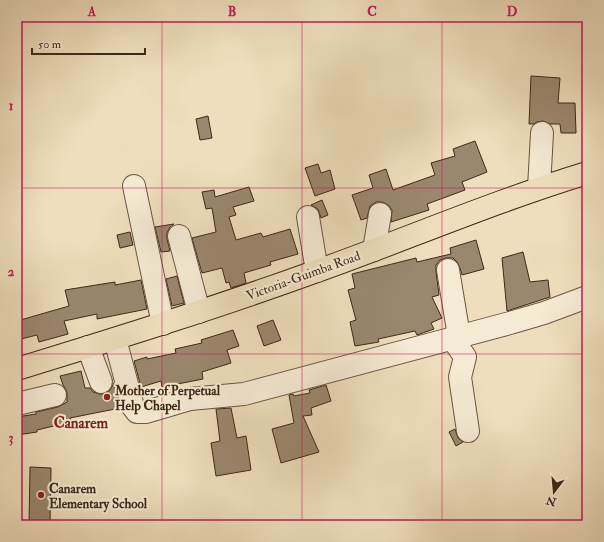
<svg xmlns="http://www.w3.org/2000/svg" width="604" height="542" font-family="'IM FELL Double Pica',serif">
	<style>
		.building { fill: #9b876e; stroke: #3f2819 }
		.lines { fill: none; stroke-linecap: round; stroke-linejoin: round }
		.minor-casing { stroke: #6b5642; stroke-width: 24 }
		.major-casing { stroke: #3f2819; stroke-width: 24 }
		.minor { stroke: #f5ead4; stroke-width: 22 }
		.major { stroke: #efdebd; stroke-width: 22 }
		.grid { fill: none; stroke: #c2185b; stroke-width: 1; stroke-opacity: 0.55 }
		.poi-dot { fill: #8f2418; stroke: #f5ead4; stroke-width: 1.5 }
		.labels { text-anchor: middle; stroke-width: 4; stroke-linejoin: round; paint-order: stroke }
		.street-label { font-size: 13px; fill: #3f2819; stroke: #f5ead4 }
		.poi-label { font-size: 13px; font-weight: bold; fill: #3f2819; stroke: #f5ead4; text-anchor: start }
		.quarter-label { font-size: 15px; font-weight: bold; fill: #7a1f14; stroke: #f5ead4 }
		.neatline { fill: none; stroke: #c2185b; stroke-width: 1.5 }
		.grid-label { font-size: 13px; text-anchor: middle; font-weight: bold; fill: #c2185b }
	</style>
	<rect width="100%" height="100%" fill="#efdebd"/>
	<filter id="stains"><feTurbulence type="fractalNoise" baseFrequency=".005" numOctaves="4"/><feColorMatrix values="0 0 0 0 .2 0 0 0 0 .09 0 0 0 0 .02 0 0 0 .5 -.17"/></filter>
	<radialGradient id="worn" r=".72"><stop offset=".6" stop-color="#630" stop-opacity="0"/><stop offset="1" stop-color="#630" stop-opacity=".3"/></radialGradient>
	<!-- building -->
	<g class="building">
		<polygon points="531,76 560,78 558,103 575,103 576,133 561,133 560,124 550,124 543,121 537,122 534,124 529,124"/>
		<polygon points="208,116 212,138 200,140 196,119"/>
		<polygon points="475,141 487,172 462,182 465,190 427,204 429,210 391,222 392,210 388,205 382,202 376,202 370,206 367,218 361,220 352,195 373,188 369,175 386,169 393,190 435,175 431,163 455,156 453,149"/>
		<polygon points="318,164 321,173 330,170 335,189 315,196 305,168"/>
		<polygon points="249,187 254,201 233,207 236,215 229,217 236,240 261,233 263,237 290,229 298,254 270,262 271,265 244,273 246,283 231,288 229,282 226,283 222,268 202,273 192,238 216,232 212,208 206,209 202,192 214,190 215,197"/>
		<polygon points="322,200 328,215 321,218 318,209 311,205"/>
		<polygon points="174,224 170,227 167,233 167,239 170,251 161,252 155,227"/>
		<polygon points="130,232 133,245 120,248 117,235"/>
		<polygon points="476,240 484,269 462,275 460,268 457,262 453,258 446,258 440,260 436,265 436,272 439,295 432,297 442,318 431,323 434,329 417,335 415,331 378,339 379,342 355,346 350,322 356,320 348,290 355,288 352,274 416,258 417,262 451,254 450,248"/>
		<polygon points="523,252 530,282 548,280 550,297 507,311 502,258"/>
		<polygon points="177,276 184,303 172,306 166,279"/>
		<polygon points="141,280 147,309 97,319 97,314 64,321 68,334 39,342 37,335 17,340 17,321 69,306 65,290 115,282 115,285"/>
		<polygon points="273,320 281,340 264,346 257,326"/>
		<polygon points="233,330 239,346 227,350 231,363 202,372 203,379 162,387 161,381 141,387 134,361 147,357 147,359 176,353 175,349 202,343 201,340"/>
		<polygon points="81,371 85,388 90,388 93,392 99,394 105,394 110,390 114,383 120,408 70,418 72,425 59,429 58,425 37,430 37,432 17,435 17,417 36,414 36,412 58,407 67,402 67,392 63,385 60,376"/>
		<polygon points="326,385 331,401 311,408 312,415 303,416 319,452 281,463 272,429 294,423 289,395 293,394 294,396 310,393 309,390"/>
		<polygon points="231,408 237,438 246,436 251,470 216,476 211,443 220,441 216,409"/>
		<polygon points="455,429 458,438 463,442 456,446 449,432"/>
		<polygon points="30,467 51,468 50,525 29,525"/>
	</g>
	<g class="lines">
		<!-- minor casing -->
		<g class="minor-casing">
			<g id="minor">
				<polyline points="134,186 163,324"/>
				<polyline points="539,188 542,133"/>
				<polyline points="308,217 317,271"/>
				<polyline points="179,236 199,312"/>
				<polyline points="374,250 380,214"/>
				<polyline points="448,270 459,336"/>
				<polyline points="452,338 465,357 460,377 468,431"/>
				<polyline points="115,339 133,407 137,412 146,412 190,399 244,394 510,323 544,313 587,297"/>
				<polyline points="88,347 101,382"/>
				<polyline points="17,404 55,395"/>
			</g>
		</g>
		<!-- major casing -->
		<g class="major-casing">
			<path id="major" d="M 17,369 C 118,338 218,307 317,271 C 407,239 495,201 587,173"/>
		</g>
		<!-- minor -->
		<use href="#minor" class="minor"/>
		<!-- major -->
		<use href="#major" class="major"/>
	</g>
	<!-- grid -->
	<path class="grid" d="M 162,17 L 162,525M 302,17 L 302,525M 442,17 L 442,525M 17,188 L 587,188M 17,354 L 587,354"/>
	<!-- markers -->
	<g class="poi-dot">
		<circle cx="107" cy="397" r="4"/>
		<circle cx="41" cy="495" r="4"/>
	</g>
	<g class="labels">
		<!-- street labels -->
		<g class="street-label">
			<text transform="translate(303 275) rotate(-20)" y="5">Victoria-Guimba Road</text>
		</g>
		<!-- poi labels -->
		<g class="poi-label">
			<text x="115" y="395">Mother of Perpetual<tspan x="115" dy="15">Help Chapel</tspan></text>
			<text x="49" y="493">Canarem<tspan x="49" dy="15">Elementary School</tspan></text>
		</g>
		<!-- quarter labels -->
		<g class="quarter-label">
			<text x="81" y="428">Canarem</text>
		</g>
	</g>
	<!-- margin -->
	<rect width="604" height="542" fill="none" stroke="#efdebd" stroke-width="44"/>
	<!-- north arrow -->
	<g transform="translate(554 492) rotate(196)" stroke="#f5ead4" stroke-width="3" paint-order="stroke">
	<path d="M0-3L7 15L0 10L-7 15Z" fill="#3f2819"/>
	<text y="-6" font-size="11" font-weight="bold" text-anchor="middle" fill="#3f2819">N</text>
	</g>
	<!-- scale -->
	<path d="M32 48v6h113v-6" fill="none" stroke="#3f2819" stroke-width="2"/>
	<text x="38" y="48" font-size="12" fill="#3f2819" stroke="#f5ead4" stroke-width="3" paint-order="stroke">50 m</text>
	<rect x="22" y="22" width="560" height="498" class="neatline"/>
	<g class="grid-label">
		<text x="92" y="16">A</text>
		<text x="232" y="16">B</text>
		<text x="372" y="16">C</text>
		<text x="512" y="16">D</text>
		<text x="11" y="110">1</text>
		<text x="11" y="276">2</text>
		<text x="11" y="442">3</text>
	</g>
	<rect width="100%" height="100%" filter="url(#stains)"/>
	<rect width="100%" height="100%" fill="url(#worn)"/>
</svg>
